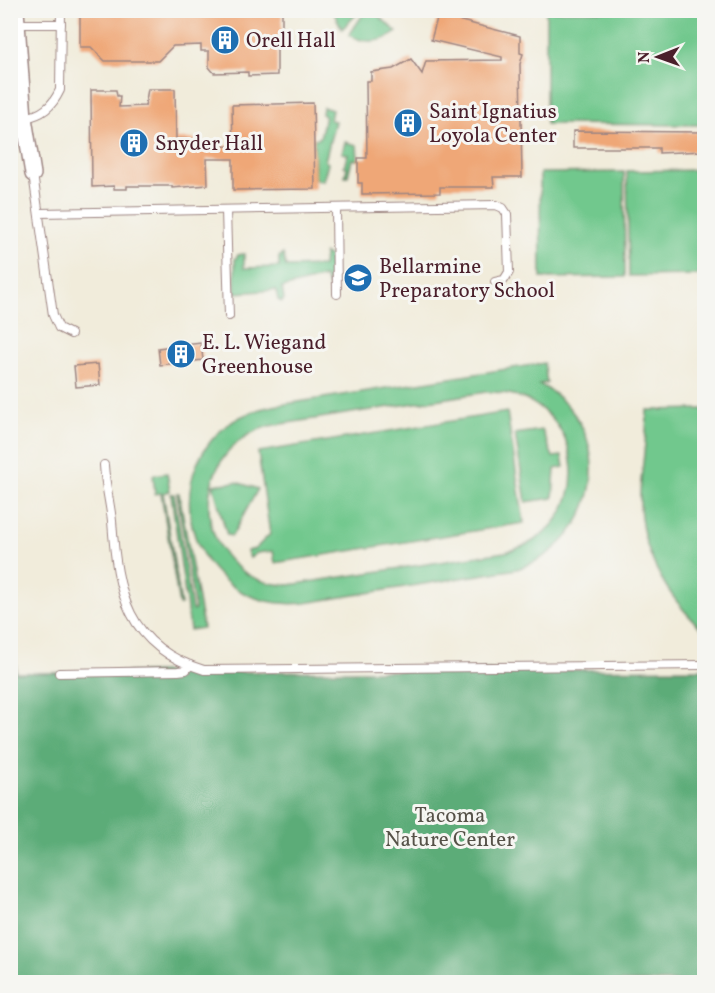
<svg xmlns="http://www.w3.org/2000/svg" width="715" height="993" font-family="Vollkorn,serif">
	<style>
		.green { fill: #71c88d; stroke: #5e745c; stroke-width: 1.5; fill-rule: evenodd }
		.forest { fill: #5cac78; stroke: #536652; stroke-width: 1.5 }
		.building { fill: #efa777 }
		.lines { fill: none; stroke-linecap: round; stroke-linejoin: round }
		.lane-casing { stroke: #9e8683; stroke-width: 10 }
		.street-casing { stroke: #9e8683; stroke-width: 18 }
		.lane { stroke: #fff; stroke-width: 8 }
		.street { stroke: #fff; stroke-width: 15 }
		.labels { text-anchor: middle; stroke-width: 6; stroke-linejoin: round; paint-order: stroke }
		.poi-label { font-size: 21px; fill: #4a1f2b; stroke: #f6f6f2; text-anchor: start }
		.park-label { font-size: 21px; fill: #565248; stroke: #f6f6f2 }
	</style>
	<rect width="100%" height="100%" fill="#f6f6f2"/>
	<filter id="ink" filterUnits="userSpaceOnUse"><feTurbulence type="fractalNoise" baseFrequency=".0167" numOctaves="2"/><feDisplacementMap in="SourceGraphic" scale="12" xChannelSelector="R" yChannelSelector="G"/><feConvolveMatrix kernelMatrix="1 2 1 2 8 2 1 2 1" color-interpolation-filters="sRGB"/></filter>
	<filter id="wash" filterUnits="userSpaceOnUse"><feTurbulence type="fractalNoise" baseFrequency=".008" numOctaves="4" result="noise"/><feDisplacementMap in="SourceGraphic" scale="24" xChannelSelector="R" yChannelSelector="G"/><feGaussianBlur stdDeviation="1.35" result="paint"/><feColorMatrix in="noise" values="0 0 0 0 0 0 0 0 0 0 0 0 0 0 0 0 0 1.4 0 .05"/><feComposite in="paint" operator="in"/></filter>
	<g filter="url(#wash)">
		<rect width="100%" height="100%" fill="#f1ecdb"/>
		<!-- green -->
		<g class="green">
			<path d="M 366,10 L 373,14 L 374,12 L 397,32 C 382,43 365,44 349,35 Z"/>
			<polygon points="333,11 333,10 360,11 342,29"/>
			<polygon points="546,11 704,11 704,125 546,124"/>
			<polygon points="323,107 332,110 330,120 335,121 325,161 328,163 323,181 315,179 314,139 320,138 325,116 322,114"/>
			<polygon points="345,142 357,145 358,160 352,159 348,176 345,176 347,167 344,166 348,154 342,153"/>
			<polygon points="704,170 704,275 629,276 627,171"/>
			<polygon points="624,172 625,277 541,278 540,173"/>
			<polygon points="324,253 330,257 329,288 324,277 282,288 284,299 282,302 278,300 276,290 235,293 235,259 238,255 244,254 244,268 279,267 279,257 283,254 286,267 323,266"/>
			<path d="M 544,363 L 547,383 L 539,384 C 622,429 602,542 517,569 L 305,603 C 172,616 144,431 273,406 ZM 486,392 C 588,390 605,529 505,552 L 289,585 C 194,584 179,453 269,426 Z"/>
			<path d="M 704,409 L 704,631 C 665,595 638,548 640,493 C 642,465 647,438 647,410 Z"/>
			<polygon points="507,412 524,523 275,563 273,551 257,553 250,558 247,551 255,549 270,534 258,452"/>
			<polygon points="542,430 553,457 562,456 564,467 555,469 553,498 526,502 515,434"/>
			<polygon points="167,473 170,491 163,493 181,605 179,605 161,493 155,494 153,475"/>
			<polygon points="236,482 258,489 232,536 227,535 213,485"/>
			<polygon points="177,493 179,493 203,628 190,630 171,494 174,494 192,610 195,610"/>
		</g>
		<!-- forest -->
		<polygon class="forest" points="10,486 16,673 704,669 704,982 11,982"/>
		<g id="blocks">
			<!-- building -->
			<g class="building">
				<polygon points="80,10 282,10 282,44 277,43 277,75 248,76 248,72 214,73 209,67 209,51 201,51 201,45 173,46 158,61 105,61 91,47 80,47"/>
				<polygon points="438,15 520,36 520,53 523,54 520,64 522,177 493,177 494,187 440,187 440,193 362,194 362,183 358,183 358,158 367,158 366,81 371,81 371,72 393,69 411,59 422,74 426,61 502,60 502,57 431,40"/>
				<polygon points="148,89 175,89 176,139 197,139 196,147 233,146 232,105 313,103 315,189 233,190 233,159 207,159 208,185 172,188 172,186 127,186 127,189 114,189 114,186 92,187 91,90 116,90 117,96 120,96 119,107 145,106"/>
				<polygon points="573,131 705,132 705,151 659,153 659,148 573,148"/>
				<polygon points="201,343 203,360 160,365 158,348"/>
				<polygon points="98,364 100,385 76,387 74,366"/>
			</g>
		</g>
	</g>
	<g filter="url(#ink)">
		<use href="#blocks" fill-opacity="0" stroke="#9e8683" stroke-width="1.5"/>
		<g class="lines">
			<!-- lane casing -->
			<g class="lane-casing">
				<g id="lane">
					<polyline points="17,24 61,24"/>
					<path d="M 24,118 C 42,115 52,107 60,90 L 61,10"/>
					<polyline points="33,174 53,315 59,328 71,334"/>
					<polyline points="336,208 337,294"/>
					<polyline points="226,210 229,316"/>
					<polyline points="39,213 496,205 503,208 507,214 509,272 504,280 495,282"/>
					<path d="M 104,465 C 105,484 110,502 112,521 C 117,592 127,647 204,670 L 704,665"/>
					<polyline points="59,673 178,671 186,670 190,665"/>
				</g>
			</g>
			<!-- street casing -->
			<g class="street-casing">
				<polyline id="street" points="16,10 24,118 33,174"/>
			</g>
			<!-- lane -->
			<use href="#lane" class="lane"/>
			<!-- street -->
			<use href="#street" class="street"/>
		</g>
	</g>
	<!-- icons -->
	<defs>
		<g id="building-disc" transform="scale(1.5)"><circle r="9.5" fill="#1f6fb2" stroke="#f6f6f2"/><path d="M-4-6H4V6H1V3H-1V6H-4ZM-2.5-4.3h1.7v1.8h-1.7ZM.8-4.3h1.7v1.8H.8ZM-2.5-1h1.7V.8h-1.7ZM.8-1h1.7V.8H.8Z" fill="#fff"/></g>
		<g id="school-disc" transform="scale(1.5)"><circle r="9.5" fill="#1f6fb2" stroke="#f6f6f2"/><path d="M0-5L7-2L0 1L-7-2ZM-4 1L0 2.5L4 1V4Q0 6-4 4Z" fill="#fff"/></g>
	</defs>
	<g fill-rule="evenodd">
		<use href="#building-disc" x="225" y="40"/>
		<use href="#building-disc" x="408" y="123"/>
		<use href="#building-disc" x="134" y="143"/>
		<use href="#school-disc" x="358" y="278"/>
		<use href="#building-disc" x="181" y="354"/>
	</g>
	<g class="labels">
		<!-- poi labels -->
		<g class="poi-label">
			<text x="246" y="47">Orell Hall</text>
			<text x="429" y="118">Saint Ignatius<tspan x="429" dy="24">Loyola Center</tspan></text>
			<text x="155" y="150">Snyder Hall</text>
			<text x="379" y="273">Bellarmine<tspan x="379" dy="24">Preparatory School</tspan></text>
			<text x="202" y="349">E. L. Wiegand<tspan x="202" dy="24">Greenhouse</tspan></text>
		</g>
		<!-- park labels -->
		<g class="park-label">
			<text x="450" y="822">Tacoma<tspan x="450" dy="24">Nature Center</tspan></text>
		</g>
	</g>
	<!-- margin -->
	<rect width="715" height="993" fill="none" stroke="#f6f6f2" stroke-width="36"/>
	<!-- north arrow -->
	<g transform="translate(658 57) rotate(269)" stroke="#f6f6f2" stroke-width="4.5" paint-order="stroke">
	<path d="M0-4.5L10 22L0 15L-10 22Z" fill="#4a1f2b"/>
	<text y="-9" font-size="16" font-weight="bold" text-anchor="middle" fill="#4a1f2b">N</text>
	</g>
</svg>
